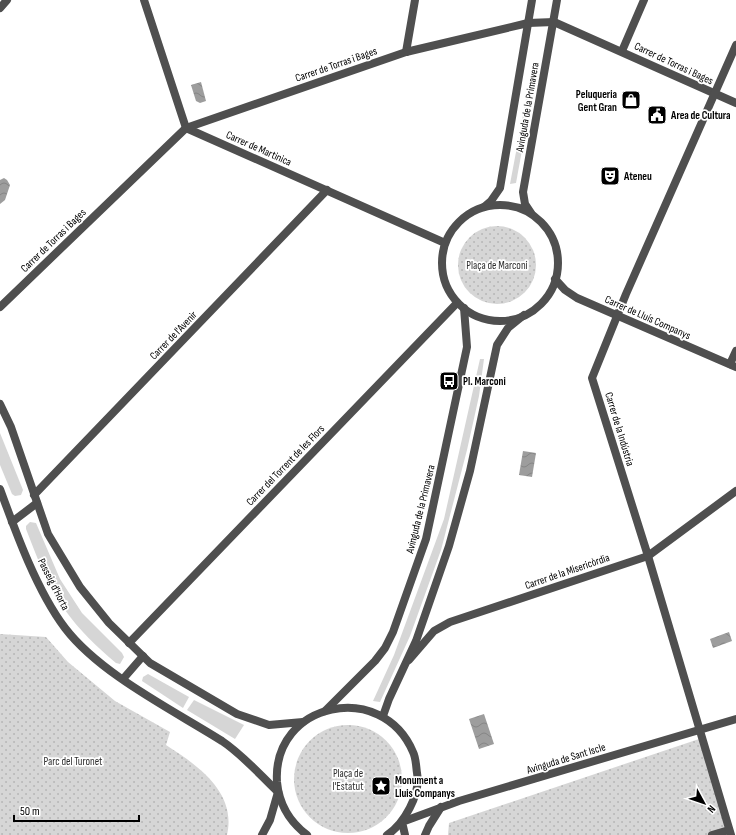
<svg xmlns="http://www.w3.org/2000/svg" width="736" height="835" font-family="'Sofia Sans Condensed',sans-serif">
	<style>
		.grass { fill: #d6d6d6 }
		.park { fill: url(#park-dots) }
		.water { fill: url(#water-waves) }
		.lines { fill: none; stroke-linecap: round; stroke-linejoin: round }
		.minor { stroke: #4f4f4f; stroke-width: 8 }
		.tertiary { stroke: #4f4f4f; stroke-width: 8 }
		.labels { text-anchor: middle; stroke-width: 3.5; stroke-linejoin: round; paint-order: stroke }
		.street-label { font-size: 11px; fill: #000; stroke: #fff }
		.poi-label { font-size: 11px; font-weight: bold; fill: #000; stroke: #fff; text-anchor: start }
		.park-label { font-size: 11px; fill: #2d2d2d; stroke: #fff }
	</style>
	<defs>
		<pattern id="park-dots" width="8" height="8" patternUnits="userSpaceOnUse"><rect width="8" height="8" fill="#d6d6d6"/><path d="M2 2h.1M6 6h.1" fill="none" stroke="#b6b6b6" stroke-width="1.8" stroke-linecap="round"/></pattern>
		<pattern id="water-waves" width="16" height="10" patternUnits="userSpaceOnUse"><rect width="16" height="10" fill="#9d9d9d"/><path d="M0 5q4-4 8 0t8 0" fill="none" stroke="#858585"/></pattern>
	</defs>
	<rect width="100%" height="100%" fill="#fff"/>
	<!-- grass -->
	<g class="grass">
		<polygon points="533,62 538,63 516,183 510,184"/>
		<polygon points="480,359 484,359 479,396 467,450 441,550 410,636 380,702 373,701 394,655 444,519"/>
		<polygon points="0,433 23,490 21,495 15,496 12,494 0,465"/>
		<path d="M 30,522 L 36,523 L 60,579 L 82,613 L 122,653 L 124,657 L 120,664 L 116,663 C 97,647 79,630 65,610 C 47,586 37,557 26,529 L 26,526 Z"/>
		<polygon points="148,674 189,697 183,708 142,681 143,677"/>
		<polygon points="194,700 244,725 235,739 187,710"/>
	</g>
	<!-- park -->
	<g class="park">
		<circle cx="497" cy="265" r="39"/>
		<path d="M 0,634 L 46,637 L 68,662 L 115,701 L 170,732 L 166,745 C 197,765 237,792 227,835 L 0,835 Z"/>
		<circle cx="348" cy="779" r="54"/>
		<polygon points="702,738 729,830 712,835 448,835 449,823"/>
	</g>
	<!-- water -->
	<g class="water">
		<polygon points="201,82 206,101 200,103 196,101 191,85"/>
		<polygon points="4,178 7,180 10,185 5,200 0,204 0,180"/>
		<polygon points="523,451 536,453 532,477 519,475"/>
		<polygon points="729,632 732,641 713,648 710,639"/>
		<polygon points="484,714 494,744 479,749 469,719"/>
	</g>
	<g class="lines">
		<!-- minor -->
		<g class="minor">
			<polyline points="144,0 186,128 445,243"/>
			<polyline points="0,8 7,0"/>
			<polyline points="622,51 644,0"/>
			<polyline points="406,52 415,0"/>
			<polyline points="555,279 565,290 577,298 736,367"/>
			<polyline points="0,307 186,128 406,52 528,23 554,22 736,103"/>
			<polyline points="730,364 736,351"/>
			<polyline points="34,495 327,190"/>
			<polyline points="12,522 37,503"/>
			<polyline points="129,643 457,303"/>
			<polyline points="409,660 434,631 450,622 648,556 736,491"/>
			<polyline points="123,679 143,656"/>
			<polyline points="405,835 402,822 459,801 736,719"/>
			<polyline points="425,835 429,826 441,807"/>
			<polyline points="712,835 729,830"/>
			<polyline points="731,835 648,556 592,378 626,294 736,45"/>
		</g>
		<!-- tertiary -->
		<g class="tertiary">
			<circle cx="500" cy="263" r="58"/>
			<polyline points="484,207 491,201 500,188 532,0"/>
			<polyline points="531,213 525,204 523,192 557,0"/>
			<polyline points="0,404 11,427 48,534 80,587 109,623 150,663 237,714 269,725 303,722"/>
			<path d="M 0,489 C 16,533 37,591 65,628 C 100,674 173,710 222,741 C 243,755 260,775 278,792"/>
			<polyline points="325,711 375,661 385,648 393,632 426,539 467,347 464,308"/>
			<polyline points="383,716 389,699 416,641 449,546 470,471 497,345 508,328 524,315"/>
			<polyline points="262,835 270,820 278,792"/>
			<path d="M 307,835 C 290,822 279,804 277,782 C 272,702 382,679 413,752 C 416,758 416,766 417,773 C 421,794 404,824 387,835"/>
		</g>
	</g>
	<!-- icons -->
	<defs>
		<g id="shop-square" transform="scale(1)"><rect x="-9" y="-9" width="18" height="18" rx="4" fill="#000" stroke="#fff"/><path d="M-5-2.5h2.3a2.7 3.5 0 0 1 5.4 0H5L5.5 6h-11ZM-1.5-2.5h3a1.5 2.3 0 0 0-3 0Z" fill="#fff"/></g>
		<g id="civic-square" transform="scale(1)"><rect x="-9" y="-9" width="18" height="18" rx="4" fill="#000" stroke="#fff"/><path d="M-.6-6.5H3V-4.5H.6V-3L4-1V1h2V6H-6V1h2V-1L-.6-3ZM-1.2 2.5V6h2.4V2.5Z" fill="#fff"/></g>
		<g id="theatre-square" transform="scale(1)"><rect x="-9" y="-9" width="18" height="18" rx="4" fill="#000" stroke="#fff"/><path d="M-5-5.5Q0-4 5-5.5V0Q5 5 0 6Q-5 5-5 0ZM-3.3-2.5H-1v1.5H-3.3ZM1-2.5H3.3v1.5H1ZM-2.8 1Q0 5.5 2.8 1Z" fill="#fff"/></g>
		<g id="bus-square" transform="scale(1)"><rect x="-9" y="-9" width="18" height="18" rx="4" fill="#000" stroke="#fff"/><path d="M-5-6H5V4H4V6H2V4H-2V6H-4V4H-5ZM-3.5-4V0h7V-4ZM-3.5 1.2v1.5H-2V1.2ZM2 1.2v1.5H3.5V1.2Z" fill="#fff"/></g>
		<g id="sight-square" transform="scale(1)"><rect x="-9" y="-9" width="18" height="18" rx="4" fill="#000" stroke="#fff"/><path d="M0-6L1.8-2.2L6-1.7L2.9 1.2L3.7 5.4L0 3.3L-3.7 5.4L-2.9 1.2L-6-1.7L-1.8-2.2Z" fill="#fff"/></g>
	</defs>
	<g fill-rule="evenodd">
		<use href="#shop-square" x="631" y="100"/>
		<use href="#civic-square" x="657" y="115"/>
		<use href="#theatre-square" x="610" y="176"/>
		<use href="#bus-square" x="449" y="381"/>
		<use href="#sight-square" x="381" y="786"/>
	</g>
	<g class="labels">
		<!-- street labels -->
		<g class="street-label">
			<text transform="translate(674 63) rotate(25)" y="4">Carrer de Torras i Bages</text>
			<text transform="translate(336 64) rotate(-19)" y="4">Carrer de Torras i Bages</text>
			<text transform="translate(527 107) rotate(-80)" y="4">Avinguda de la Primavera</text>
			<text transform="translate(259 148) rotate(24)" y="4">Carrer de Martinica</text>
			<text transform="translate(53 240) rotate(-44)" y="4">Carrer de Torras i Bages</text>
			<text transform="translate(648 317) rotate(24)" y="4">Carrer de Lluís Companys</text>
			<text transform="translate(173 335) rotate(-46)" y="4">Carrer de l'Avenir</text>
			<text transform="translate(620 429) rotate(73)" y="4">Carrer de la Indústria</text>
			<text transform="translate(285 465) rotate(-46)" y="4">Carrer del Torrent de les Flors</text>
			<text transform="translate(420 509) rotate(-76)" y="4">Avinguda de la Primavera</text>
			<text transform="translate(567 571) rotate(-19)" y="4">Carrer de la Misericòrdia</text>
			<text transform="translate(54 584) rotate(63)" y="4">Passeig d'Horta</text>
			<text transform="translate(566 758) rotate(-17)" y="4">Avinguda de Sant Iscle</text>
		</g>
		<!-- poi labels -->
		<g class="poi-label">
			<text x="617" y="98" text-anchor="end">Peluqueria<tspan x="617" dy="13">Gent Gran</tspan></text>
			<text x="671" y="119">Area de Cultura</text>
			<text x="624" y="180">Ateneu</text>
			<text x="463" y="385">Pl. Marconi</text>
			<text x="395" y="784">Monument a<tspan x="395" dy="13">Lluis Companys</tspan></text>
		</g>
		<!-- park labels -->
		<g class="park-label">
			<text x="497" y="269">Plaça de Marconi</text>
			<text x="73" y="765">Parc del Turonet</text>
			<text x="348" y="777">Plaça de<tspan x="348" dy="13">l'Estatut</tspan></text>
		</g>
	</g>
	<!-- north arrow -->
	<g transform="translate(704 803) rotate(130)" stroke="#ffffff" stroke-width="3" paint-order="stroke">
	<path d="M0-3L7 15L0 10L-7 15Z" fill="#000000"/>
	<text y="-6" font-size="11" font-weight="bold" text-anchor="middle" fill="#000000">N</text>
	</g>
	<!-- scale -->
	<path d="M14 815v6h125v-6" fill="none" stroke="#000000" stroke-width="2"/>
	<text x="20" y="815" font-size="12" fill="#000000" stroke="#ffffff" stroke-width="3" paint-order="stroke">50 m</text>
</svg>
